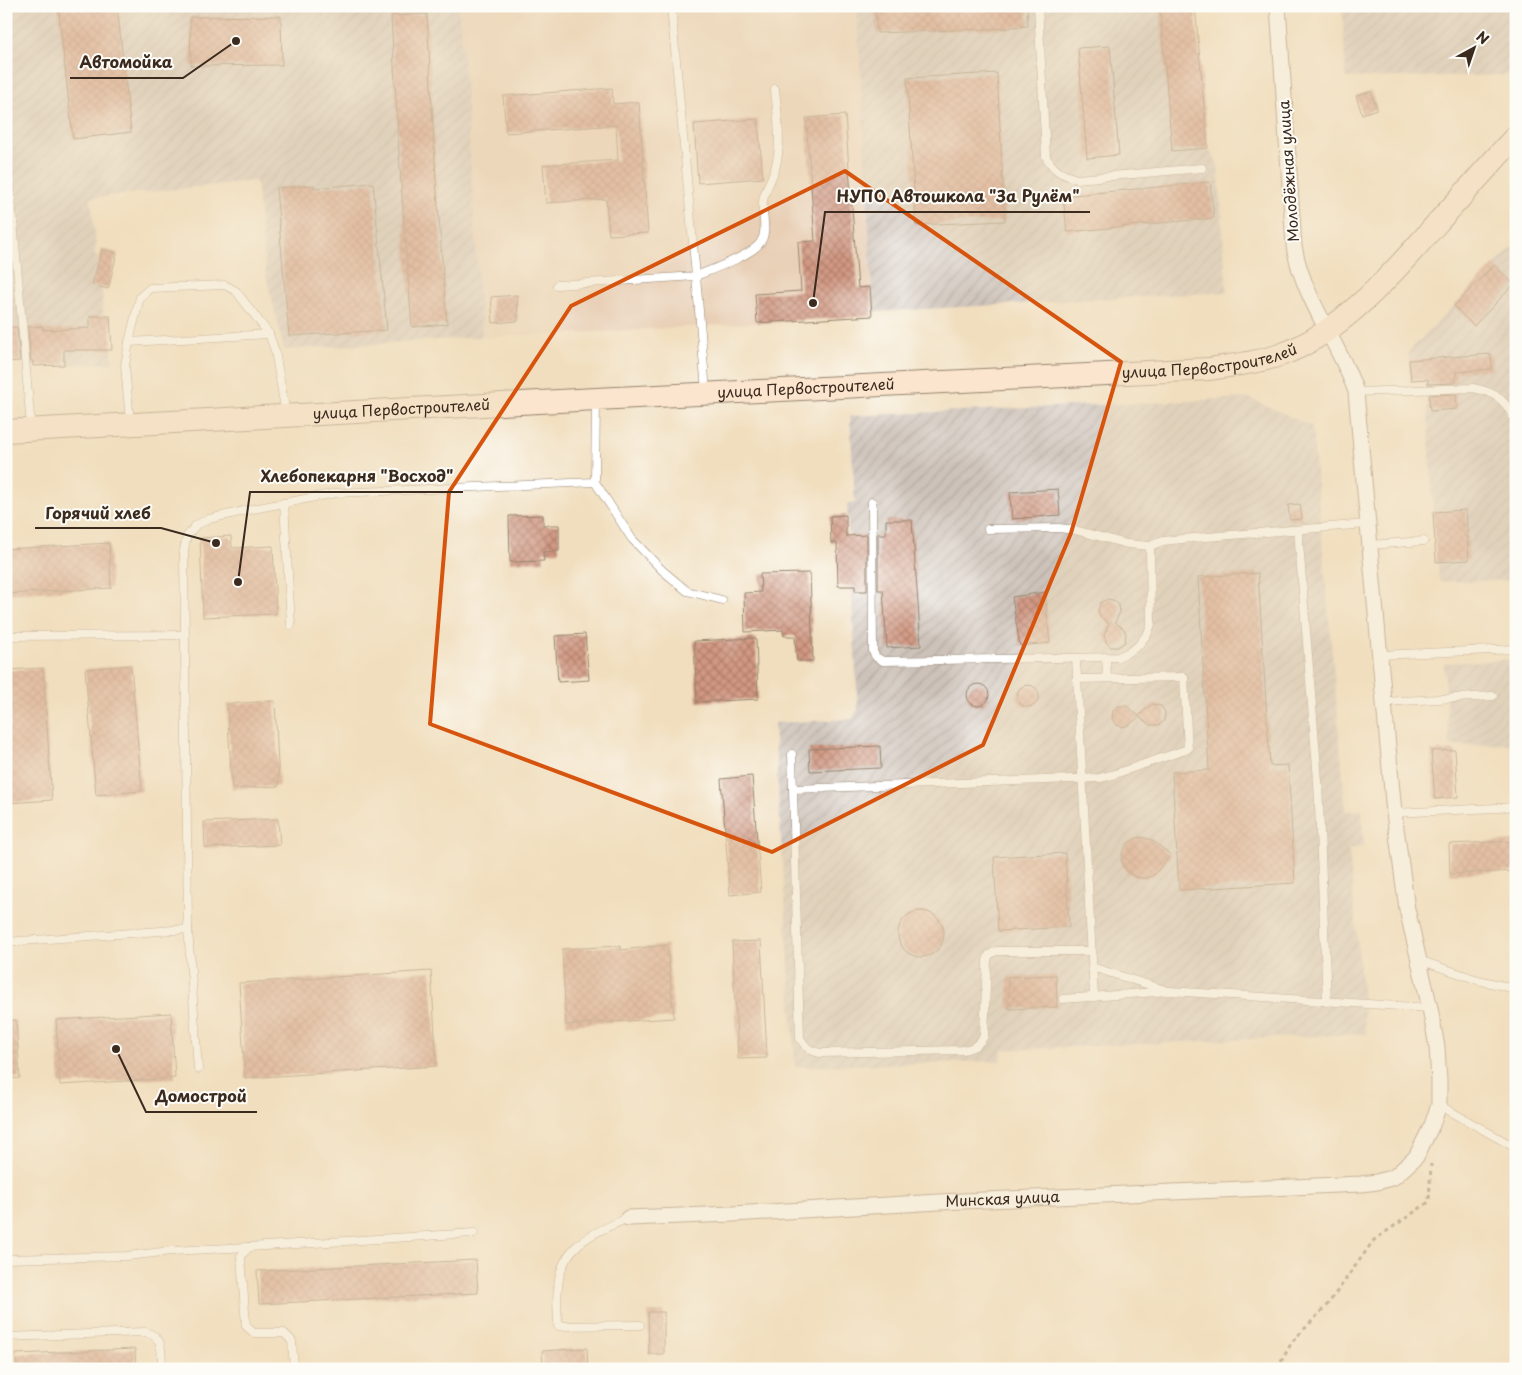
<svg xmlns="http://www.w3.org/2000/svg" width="1522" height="1375" font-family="'Playpen Sans',sans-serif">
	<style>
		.built { fill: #e8cfb5 }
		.industrial { fill: url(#industrial-furrows) }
		.building { fill: url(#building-cross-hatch) }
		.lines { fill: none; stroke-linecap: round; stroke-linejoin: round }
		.lane-casing { stroke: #96846e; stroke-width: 9 }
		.street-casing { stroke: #96846e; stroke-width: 17 }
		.secondary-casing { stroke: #96846e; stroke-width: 24 }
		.path { stroke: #96846e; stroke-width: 3; stroke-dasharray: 4 4; stroke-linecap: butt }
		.lane { stroke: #fff; stroke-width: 8 }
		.street { stroke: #fff; stroke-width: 15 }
		.secondary { stroke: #fbe5cf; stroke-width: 22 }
		.marked { fill: none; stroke: #d7540e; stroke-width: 4; stroke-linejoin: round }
		.labels { text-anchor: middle; stroke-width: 4; stroke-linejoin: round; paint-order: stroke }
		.street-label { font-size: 15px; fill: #3b2a1e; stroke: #fdfcf7 }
		.leader { fill: none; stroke: #3b2a1e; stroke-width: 2 }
		.callout-dot { fill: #3b2a1e; stroke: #fdfcf7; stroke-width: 2 }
		.callout-label { font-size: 16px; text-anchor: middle; font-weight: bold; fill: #3b2a1e; stroke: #fdfcf7; stroke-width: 4; stroke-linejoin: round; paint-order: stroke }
	</style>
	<defs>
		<pattern id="industrial-furrows" width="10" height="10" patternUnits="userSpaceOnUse" patternTransform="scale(1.25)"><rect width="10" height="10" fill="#cdc2b9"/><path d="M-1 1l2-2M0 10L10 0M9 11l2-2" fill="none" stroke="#b1a79f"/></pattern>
		<pattern id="building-cross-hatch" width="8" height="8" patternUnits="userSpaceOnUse" patternTransform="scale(1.25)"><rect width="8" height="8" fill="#d29882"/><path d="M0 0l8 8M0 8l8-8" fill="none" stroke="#ac7c6a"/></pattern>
	</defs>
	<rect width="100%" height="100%" fill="#fdfcf7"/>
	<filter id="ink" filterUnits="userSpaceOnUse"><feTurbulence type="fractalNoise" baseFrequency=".02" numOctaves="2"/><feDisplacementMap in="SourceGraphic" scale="10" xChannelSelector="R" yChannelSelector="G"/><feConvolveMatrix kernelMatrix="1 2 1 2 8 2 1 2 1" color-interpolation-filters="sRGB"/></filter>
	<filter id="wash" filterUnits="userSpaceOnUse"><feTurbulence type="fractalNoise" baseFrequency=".0096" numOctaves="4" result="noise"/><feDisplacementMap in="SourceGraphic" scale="20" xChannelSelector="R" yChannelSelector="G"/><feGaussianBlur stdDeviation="1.12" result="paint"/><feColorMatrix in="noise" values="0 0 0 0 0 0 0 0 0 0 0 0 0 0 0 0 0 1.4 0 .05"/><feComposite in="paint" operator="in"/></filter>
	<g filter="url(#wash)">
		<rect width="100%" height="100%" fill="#f1debe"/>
		<!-- built -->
		<polygon class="built" points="458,6 857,6 873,312 757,323 562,334 482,337 465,79"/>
		<!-- industrial -->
		<g class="industrial">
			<polygon points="6,6 458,6 465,79 482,337 284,350 266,276 256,181 91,198 96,247 94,255 99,257 92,285 102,288 103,316 90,317 91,351 112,350 112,363 33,366 33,361 6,363"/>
			<polygon points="857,6 1195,6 1208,148 1218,164 1227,292 873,312"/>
			<polygon points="1342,6 1516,6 1516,75 1346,78"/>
			<polygon points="1516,243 1516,580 1439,582 1438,563 1436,562 1426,381 1410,381 1408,352"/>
			<polygon points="1249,398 1312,426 1346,811 1362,810 1364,847 1349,849 1366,1034 1003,1050 1000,1061 795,1067 774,723 852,719 858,710 847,504 855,503 850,416"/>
			<polygon points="1516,659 1516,744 1449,746 1444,663"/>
		</g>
		<g id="blocks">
			<!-- building -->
			<g class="building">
				<polygon points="58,6 117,6 131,132 73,139"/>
				<polygon points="875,6 1027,6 1028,26 1011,27 1011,28 877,33"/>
				<polygon points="1178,6 1195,6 1208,148 1172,151 1160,8"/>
				<polygon points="427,14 436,180 447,324 412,327 401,184 391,16"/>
				<polygon points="281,16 282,65 191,66 190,17"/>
				<polygon points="1110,46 1119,155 1087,158 1078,48"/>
				<polygon points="997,73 1005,221 916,225 907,78"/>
				<polygon points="612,88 613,104 639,102 648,233 609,235 606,199 546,203 543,165 618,160 616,125 506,133 503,96"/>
				<polygon points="1371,91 1377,109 1362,114 1356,96"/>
				<polygon points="845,115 858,288 870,287 872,316 757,323 755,294 801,291 798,242 815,241 806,118"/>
				<polygon points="758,119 763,178 698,183 694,124"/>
				<polygon points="1210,182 1214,218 1067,232 1063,196"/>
				<polygon points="373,183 387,330 289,336 276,188 314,185 314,188"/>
				<polygon points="102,249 117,253 108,289 92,285"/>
				<polygon points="1494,265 1514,284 1474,326 1454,306"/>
				<polygon points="517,295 518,321 493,323 491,297"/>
				<polygon points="90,316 110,316 112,350 64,350 64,365 33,366 33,361 31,361 28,327 43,326 43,330 90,328"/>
				<polygon points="17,327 20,361 6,362 6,328"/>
				<polygon points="1491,354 1492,369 1456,372 1455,383 1428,384 1428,379 1411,380 1409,360"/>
				<polygon points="1456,394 1457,409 1430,411 1429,395"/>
				<polygon points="1058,489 1060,515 1012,519 1010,492"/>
				<polygon points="1300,504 1302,519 1290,520 1288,505"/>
				<polygon points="1466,510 1469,560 1436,562 1433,512"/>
				<polygon points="543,515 543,525 559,525 559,551 543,552 544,561 510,562 509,516"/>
				<polygon points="846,515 846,536 867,535 867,591 855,591 855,586 838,586 837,543 831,543 830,516"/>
				<polygon points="886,520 912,520 921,646 887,648 883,590 878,590 878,534 886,534"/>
				<polygon points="231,536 232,548 273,546 276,614 203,617 200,538"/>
				<polygon points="109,543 111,588 6,594 6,549"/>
				<polygon points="810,573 813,661 797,661 795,636 784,636 783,630 745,632 744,593 761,592 760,574"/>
				<polygon points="1258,573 1270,766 1288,765 1295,883 1179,890 1172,772 1209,770 1198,577"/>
				<polygon points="1045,592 1050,643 1020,646 1012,597"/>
				<polygon points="1108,599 1113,600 1119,605 1120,612 1115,622 1124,629 1126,634 1125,642 1118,647 1111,647 1106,642 1104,635 1109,624 1101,617 1098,612 1099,607 1101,602"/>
				<polygon points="585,634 589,680 558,682 555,636"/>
				<polygon points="756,638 758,699 697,702 694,641"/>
				<polygon points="131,665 142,791 96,795 85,669"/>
				<polygon points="43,668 52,800 8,803 6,780 6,670"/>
				<circle cx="978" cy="695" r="11"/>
				<circle cx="1028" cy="696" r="11"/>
				<polygon points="275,701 279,786 232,789 227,704"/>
				<polygon points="1153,704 1161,706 1165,712 1164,721 1159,725 1150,725 1139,717 1129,725 1122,727 1117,725 1112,719 1113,711 1118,706 1127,706 1139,716 1148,707"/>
				<polygon points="880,746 881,768 810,771 809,749"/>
				<polygon points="1455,750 1458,797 1435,799 1431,751"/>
				<polygon points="752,776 761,892 730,895 721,779"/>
				<polygon points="278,819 280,845 205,848 204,822"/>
				<polygon points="1141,837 1152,840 1171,855 1155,874 1148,878 1143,878 1135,877 1128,873 1123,866 1121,859 1123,851 1127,844 1134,839"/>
				<polygon points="1516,841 1516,871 1450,874 1449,844"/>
				<polygon points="1065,853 1069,927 998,931 994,857"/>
				<circle cx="921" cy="934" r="23"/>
				<polygon points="761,941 767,1058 738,1059 732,942"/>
				<polygon points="667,945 674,1018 566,1025 562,949 621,946 621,950"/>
				<polygon points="431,971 437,1066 245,1078 239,983"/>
				<polygon points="1056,975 1057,1007 1009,1009 1008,977"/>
				<polygon points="171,1013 175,1078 60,1085 56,1020"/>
				<polygon points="16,1020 20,1078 6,1079 6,1021"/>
				<polygon points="476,1260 478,1293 259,1304 257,1271"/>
				<polygon points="648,1312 664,1312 664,1354 649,1354"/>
				<polygon points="587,1348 588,1369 543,1369 542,1351"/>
				<polygon points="135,1349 136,1369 17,1369 16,1354"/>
			</g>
		</g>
	</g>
	<g filter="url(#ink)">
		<use href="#blocks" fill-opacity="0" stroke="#96846e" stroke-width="1"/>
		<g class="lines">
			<!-- lane casing -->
			<g class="lane-casing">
				<g id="lane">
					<path d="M 1038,6 L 1046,157 C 1055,172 1061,174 1077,179 L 1202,168"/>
					<polyline points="8,164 31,427"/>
					<polyline points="557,285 696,276 671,6"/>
					<polyline points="129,342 269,334"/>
					<path d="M 706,391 L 696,276 C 711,270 752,255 760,243 C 769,231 761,215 763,201 C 765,188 773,178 776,165 C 782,143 777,112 775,89"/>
					<path d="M 1356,392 L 1473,388 C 1496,392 1509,402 1516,425"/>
					<polyline points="596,401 595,482 632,539 662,570 687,591 722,600"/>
					<polyline points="130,422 125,366 129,342 140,297 150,288 225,285 236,291 269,334 275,351 286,414"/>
					<polyline points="872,502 873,652 876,657 883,661 1118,657 1127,653 1138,646 1148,633 1151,624 1150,546"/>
					<polyline points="284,503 291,625"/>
					<polyline points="988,529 1059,528 1075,530 1127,544 1150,546 1163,541 1182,539 1367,524"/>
					<polyline points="1298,530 1318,781 1327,1002"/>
					<polyline points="1369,545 1424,541"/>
					<polyline points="6,636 185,635"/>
					<polyline points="1379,655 1516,649"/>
					<polyline points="1106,657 1107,678"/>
					<polyline points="1076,658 1094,997"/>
					<polyline points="1383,702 1493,696"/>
					<path d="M 792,754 L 800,1038 C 805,1047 810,1051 820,1053 L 963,1050 C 973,1048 979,1045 984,1036 L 987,960 L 989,955 L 996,951 L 1092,951"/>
					<polyline points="793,789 1100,778 1112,775 1188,749 1184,677 1077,679"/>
					<polyline points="1394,813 1516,807"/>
					<polyline points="188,929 198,1069"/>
					<polyline points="6,942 188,929 184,550 187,536 196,525 209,519 253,509 336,493 595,482"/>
					<polyline points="1419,960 1478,980 1516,989"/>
					<polyline points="1092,967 1165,990"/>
					<polyline points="1063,999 1169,991 1430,1008"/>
					<polyline points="1439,1105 1516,1148"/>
					<path d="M 628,1218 C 594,1233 561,1244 558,1287 C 556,1300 558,1313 558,1326 L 640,1325"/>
					<polyline points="6,1259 127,1256 171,1251 249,1247"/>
					<path d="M 6,1337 L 145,1332 C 165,1337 161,1352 162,1369"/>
					<polyline points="294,1369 292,1341 284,1333 254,1333 246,1326 241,1256 249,1247 474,1233"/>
				</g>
			</g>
			<!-- street casing -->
			<g class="street-casing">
				<g id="street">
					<path id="s1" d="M 628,1218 L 733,1214 L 939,1202 L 1361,1184 L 1377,1182 L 1394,1177 L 1416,1157 L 1432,1125 L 1439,1105 L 1439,1081 L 1437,1047 L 1430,1008 L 1407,909 L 1394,813 L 1356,392 C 1339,342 1303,299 1294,246 L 1278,6"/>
				</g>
			</g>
			<!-- secondary casing -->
			<g class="secondary-casing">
				<g id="secondary">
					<path id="s2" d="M 6,431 L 596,399 L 1209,369 C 1233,365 1257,363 1280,355 C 1340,335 1398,268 1439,221 C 1465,193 1490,164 1516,136"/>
				</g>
			</g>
			<!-- path -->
			<polyline class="path" points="1277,1369 1292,1342 1328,1304 1374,1240 1429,1202 1431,1164"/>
			<!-- lane -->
			<use href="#lane" class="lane"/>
			<!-- street -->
			<use href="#street" class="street"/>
			<!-- secondary -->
			<use href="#secondary" class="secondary"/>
		</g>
	</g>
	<!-- marked area -->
	<path d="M0 0H1522V1375H0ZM 845,171 L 1121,362 L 1071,533 L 983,745 L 772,852 L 430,724 L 449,492 L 571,306 Z" fill="#f1debe" fill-opacity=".55" fill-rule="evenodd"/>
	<path class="marked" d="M 845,171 L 1121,362 L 1071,533 L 983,745 L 772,852 L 430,724 L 449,492 L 571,306 Z"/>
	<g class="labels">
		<!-- street labels -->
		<g class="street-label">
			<text transform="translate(1289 171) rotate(-94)" y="5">Молодёжная улица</text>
			<text dy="5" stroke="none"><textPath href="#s2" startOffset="1206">улица Первостроителей</textPath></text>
			<text dy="5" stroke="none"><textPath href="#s2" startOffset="801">улица Первостроителей</textPath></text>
			<text dy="5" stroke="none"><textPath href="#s2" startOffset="396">улица Первостроителей</textPath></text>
			<text dy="5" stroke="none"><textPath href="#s1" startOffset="375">Минская улица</textPath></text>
		</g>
	</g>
	<!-- callouts -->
	<path class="leader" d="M236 41L183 78H70M813 303L825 212H1090M238 582L250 492H463M216 543L161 528H35M116 1049L146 1112H257"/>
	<g class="callout-dot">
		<circle cx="236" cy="41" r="5"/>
		<circle cx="813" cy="303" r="5"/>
		<circle cx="238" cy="582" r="5"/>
		<circle cx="216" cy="543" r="5"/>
		<circle cx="116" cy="1049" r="5"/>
	</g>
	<g class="callout-label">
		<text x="126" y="68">Автомойка</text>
		<text x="958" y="202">НУПО Автошкола "За Рулём"</text>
		<text x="357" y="482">Хлебопекарня "Восход"</text>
		<text x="98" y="519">Горячий хлеб</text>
		<text x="201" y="1102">Домострой</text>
	</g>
	<!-- margin -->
	<rect width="1522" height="1375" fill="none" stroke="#fdfcf7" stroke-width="25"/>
	<!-- north arrow -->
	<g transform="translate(1474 48) rotate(40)" stroke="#fdfcf7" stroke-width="4" paint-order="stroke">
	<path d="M0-4L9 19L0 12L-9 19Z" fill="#3b2a1e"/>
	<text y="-8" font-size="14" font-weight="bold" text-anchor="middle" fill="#3b2a1e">N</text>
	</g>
</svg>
